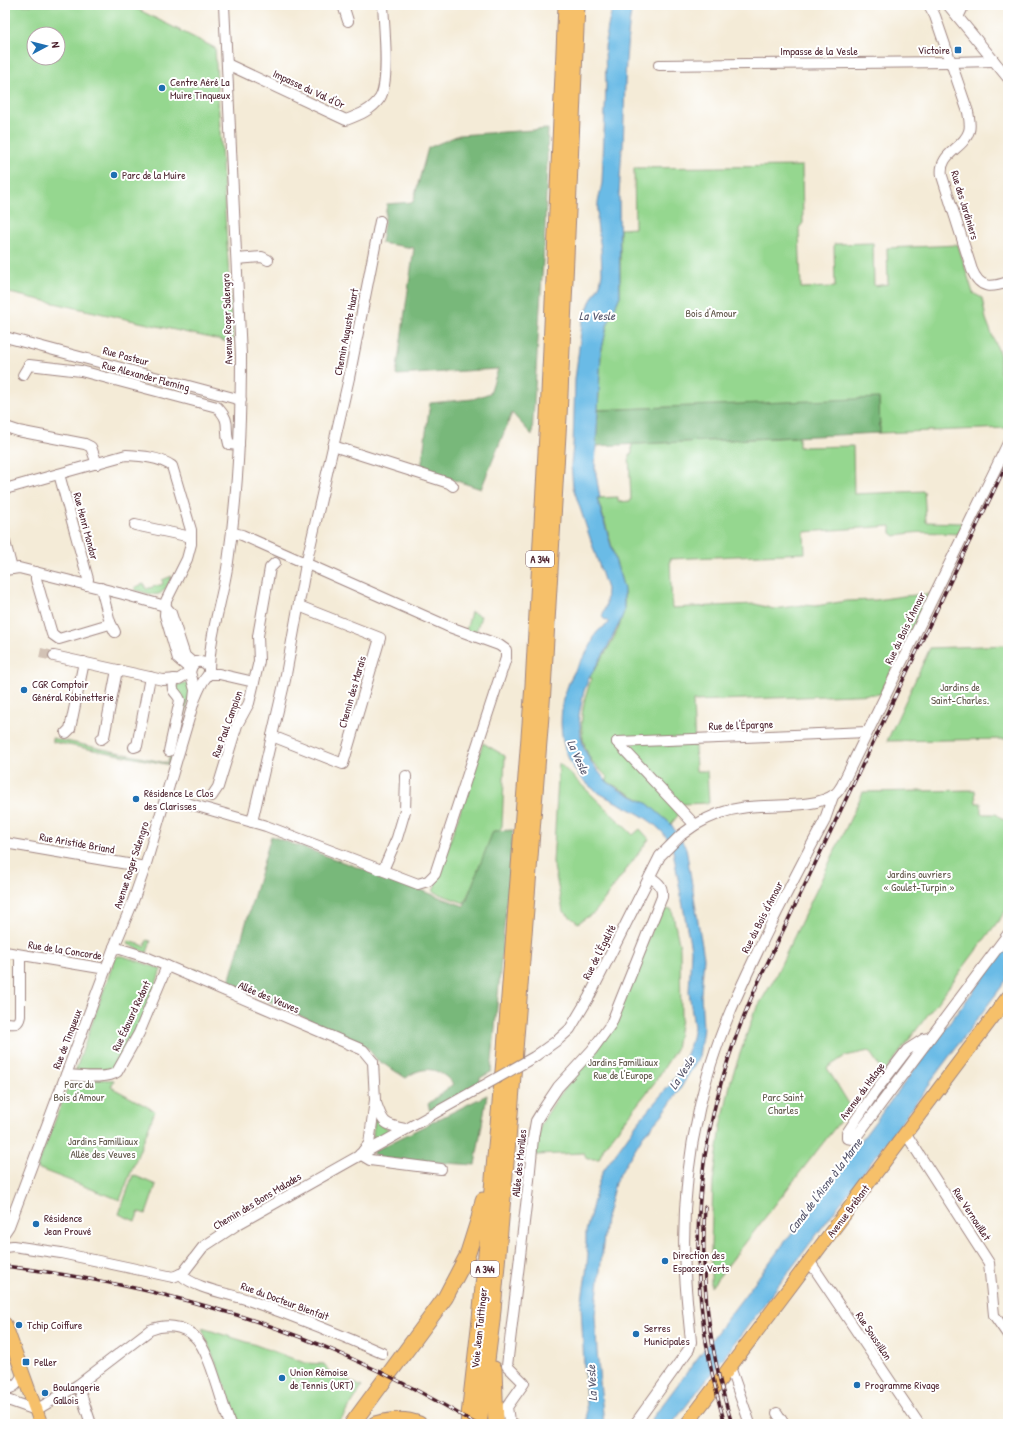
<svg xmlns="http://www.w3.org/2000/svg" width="1013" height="1429" font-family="'Patrick Hand',sans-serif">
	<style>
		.green { fill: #95d78f; stroke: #707b5d; fill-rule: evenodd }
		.forest { fill: #78b87a; stroke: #616c52 }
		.water { fill: #6bbbe6; stroke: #5a6d88 }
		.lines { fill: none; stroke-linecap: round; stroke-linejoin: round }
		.minor-tunnel { stroke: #d2c2b5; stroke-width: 10; stroke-dasharray: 10 5; stroke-linecap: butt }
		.minor-casing { stroke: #9f8581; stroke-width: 12 }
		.major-casing { stroke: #9f8581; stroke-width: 15 }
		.highway-casing { stroke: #9f8581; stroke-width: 17 }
		.minor { stroke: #fff; stroke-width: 10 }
		.major { stroke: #f6c06b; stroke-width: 13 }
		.highway { stroke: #f6c06b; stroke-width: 15 }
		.rail-casing { stroke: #4a1f2b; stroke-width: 3.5 }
		.rail { stroke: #fff; stroke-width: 2; stroke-dasharray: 6; stroke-linecap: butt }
		.minor-bridge-casing { stroke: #9f8581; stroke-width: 12; stroke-linecap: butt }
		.minor-bridge { stroke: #fff; stroke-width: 10 }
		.poi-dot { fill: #1f6fb2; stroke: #fff; stroke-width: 1.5 }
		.labels { text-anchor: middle; stroke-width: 4; stroke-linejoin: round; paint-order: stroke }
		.shield { fill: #fff; stroke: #80626b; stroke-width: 1 }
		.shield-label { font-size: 10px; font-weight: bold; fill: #4a1f2b }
		.poi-label { font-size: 11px; fill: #4a1f2b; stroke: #fff; text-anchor: start }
		.street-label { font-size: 11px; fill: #4a1f2b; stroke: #fff }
		.park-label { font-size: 11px; fill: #605649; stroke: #fff }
		.water-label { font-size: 12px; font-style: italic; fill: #56566c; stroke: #fff }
	</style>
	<rect width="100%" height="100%" fill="#fff"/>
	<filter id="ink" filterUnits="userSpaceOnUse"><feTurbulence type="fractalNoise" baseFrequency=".025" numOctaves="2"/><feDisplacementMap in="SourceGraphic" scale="8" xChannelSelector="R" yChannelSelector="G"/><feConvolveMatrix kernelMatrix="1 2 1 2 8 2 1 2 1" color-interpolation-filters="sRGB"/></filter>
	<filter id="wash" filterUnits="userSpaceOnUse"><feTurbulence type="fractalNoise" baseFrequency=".012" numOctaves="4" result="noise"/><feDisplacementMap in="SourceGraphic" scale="16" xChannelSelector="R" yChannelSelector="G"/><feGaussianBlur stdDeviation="0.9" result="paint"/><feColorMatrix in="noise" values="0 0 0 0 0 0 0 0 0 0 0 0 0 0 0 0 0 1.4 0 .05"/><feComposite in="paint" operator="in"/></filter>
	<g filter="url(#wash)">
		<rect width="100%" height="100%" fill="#f4ebd7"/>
		<!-- green -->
		<g class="green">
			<path d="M 5,5 L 129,5 L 215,48 L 233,343 L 5,292 ZM 34,34 L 58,34 L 58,58 L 34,58 Z"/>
			<polygon points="802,166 803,223 799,228 801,288 835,287 834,244 873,243 874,286 888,284 887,248 958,245 973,293 982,298 986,319 1000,355 1000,373 1008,373 1008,428 880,433 879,399 598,410 601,353 607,326 620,296 620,229 635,228 634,168"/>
			<path d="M 799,437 L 799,447 L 853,446 L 854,494 L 924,491 L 926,522 L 964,523 L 958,534 C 937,533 915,530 895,536 L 891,533 L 891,526 L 804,532 L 805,553 L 670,559 L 672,608 L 755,604 L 774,609 L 803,605 L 816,606 L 846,601 L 876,600 L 904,596 L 929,594 L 880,694 L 693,701 L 696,771 L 707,771 L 709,803 L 683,804 L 680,813 L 671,824 L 648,804 L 606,781 L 608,778 C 603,772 595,766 591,760 C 576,734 581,704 592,678 L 589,678 C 601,659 619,635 623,613 C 628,595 620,576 615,559 C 610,538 604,518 597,498 L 618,497 L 618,502 L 631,501 L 629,454 L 632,454 L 632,444 Z"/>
			<path d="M 172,576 C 161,600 158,596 135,590 L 135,587 L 144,584 L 146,589 L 163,584 L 162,580 Z"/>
			<polygon points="471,612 481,616 475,635 466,631"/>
			<polygon points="1008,645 1008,739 887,741 930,648"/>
			<polygon points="184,683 189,684 191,688 189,698 171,762 168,762 183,703 177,694 177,685"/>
			<polygon points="52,738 171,764 171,765 53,742"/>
			<polygon points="483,743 505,756 502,826 464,903 433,892"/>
			<polygon points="559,763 633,835 640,829 649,839 595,912 578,923 563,911 553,862"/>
			<polygon points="975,790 976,803 981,803 981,814 996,814 1008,823 1008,908 884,1073 869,1051 845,1056 827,1068 851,1107 711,1287 711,1245 713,1182 721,1127 731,1080 754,1013 773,981 863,792"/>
			<polygon points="661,908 672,910 680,948 681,1019 676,1049 655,1082 604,1147 599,1159 587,1159 584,1153 536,1155 541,1124 556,1100 611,1028"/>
			<polygon points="147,940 151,941 147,953 128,944 129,941 145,946"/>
			<polygon points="118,956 123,956 161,969 148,1008 112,1072 75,1072 115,958"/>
			<polygon points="195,969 224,980 223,985 194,973"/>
			<polygon points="74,1078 114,1080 111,1087 155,1111 120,1200 37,1168 70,1081"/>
			<path d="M 375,1115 C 380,1124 384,1128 394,1132 L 372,1144 Z"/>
			<polygon points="133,1175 156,1185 146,1214 139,1212 135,1221 119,1214"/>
			<polygon points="202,1328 253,1344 305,1363 324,1364 331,1374 336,1374 362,1387 341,1420 337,1424 240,1424"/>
		</g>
		<!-- forest -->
		<g class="forest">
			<polygon points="548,129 545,228 532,435 512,413 481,489 421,469 430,403 473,399 490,393 498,369 396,375 414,248 381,243 387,204 413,202 428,148 459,135"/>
			<polygon points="879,398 880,433 596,446 598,410"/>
			<path d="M 513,830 L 491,1072 L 480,1078 L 480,1083 L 430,1111 L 428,1104 L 453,1084 C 439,1067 423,1065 406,1078 L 376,1059 L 368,1048 L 229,982 L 271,836 L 464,906 L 493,831 Z"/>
			<polygon points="487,1095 475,1165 374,1158 374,1151"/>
		</g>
		<!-- water -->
		<g class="water">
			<path d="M 613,5 L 632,5 C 624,52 625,100 623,148 L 622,148 L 619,194 L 620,296 L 607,326 L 601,353 L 595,468 L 600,498 L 597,498 L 624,589 L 624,612 L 620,622 L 607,648 L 589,678 L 584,691 L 579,715 L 581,736 L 584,748 L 591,762 L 606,781 L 618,789 L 648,804 L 671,824 L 686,848 L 704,958 L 701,994 L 703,1028 L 699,1057 L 679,1091 L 662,1115 L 643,1136 L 625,1165 L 615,1183 L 606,1218 L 595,1315 L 597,1351 L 604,1424 L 587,1424 L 581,1306 L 586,1274 L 588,1254 L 586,1247 L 586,1232 L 598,1184 L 603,1171 L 610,1161 L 638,1122 L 669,1086 L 678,1073 L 691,1042 L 694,1027 L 689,992 L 691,950 L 673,851 C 671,847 669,842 667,838 C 650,814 619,806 596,791 C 562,768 554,725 567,688 C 573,670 582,661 591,645 C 593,641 594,635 597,632 C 601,628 606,626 609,623 L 602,617 L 606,605 L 607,589 L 573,487 L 571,465 L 573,446 L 575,380 L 582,323 L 590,302 L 600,284 L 602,273 L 601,249 L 597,223 L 598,203 L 602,183 L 606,86 L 605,47 L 608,26 Z"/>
			<polygon points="1008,945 1008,978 930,1082 931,1083 735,1343 672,1424 648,1424"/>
		</g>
	</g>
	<g filter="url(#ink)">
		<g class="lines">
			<!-- minor-tunnel -->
			<polyline class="minor-tunnel" points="40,653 54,656"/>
			<!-- minor casing -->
			<g class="minor-casing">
				<g id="minor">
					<polyline points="343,5 348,21"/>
					<path d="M 929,5 L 935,16 L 968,112 C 969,118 971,125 969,131 C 964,149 938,153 942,176 L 972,270 C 980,289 991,288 1008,282"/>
					<polyline points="948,5 1008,78"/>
					<polyline points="958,17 962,9 961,5"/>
					<path d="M 227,64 L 346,120 C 359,115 372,110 380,98 C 390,82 384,25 383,5"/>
					<polyline points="659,65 951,62 994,61"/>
					<polyline points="237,259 262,257 268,260"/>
					<polyline points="5,337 241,400"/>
					<path d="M 23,375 L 29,365 L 81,371 L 217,407 C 233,424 223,426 229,444 L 239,445"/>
					<polyline points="9,428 18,431 85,444 91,447 97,464"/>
					<polyline points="333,446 449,483 453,486"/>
					<polyline points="59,474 88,579 87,585"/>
					<path d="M 5,489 L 126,455 C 142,456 159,457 172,466 L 191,530 L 191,544 L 187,559 L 166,601 L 165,615 L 178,659 L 190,669"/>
					<polyline points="135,525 191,537"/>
					<polyline points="5,542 12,569"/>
					<polyline points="5,570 19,568 123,594 165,606 171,613 185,656 194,664"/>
					<polyline points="36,572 36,579 52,634 59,639 106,625 110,622"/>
					<polyline points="101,588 110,622 115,632"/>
					<polyline points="54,656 163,680 179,679 190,672"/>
					<polyline points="192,666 190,672 195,690 194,699"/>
					<path d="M 209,669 C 210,632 223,598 228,562 C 238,493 241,424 241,355 L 224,5"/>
					<polyline points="209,674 219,674 254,682"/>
					<polyline points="66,733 70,729 84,662"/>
					<polyline points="272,736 343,764 380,638 299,606"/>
					<polyline points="101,739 104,737 117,670"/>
					<path d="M 617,742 L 695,825 C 709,817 724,810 741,808 C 767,803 814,810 835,794 C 838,792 840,788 842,785 L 1008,443"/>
					<polyline points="617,742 867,732"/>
					<polyline points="134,747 137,746 150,677"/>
					<path d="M 169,751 L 180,700 C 176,690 170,694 174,679"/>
					<polyline points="212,796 218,787 237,725 249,703 259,661 258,636 270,568 275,563"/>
					<polyline points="166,797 266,826 418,884 428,881 435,874 506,658 506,650 499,645 447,626 242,535 233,533"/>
					<polyline points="252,822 285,680 306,564 349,378 380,221"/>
					<polyline points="5,843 145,867"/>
					<polyline points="383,870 397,838 405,811 406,776"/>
					<polyline points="114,947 146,957 363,1050 373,1062 375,1100 369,1144 363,1151"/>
					<polyline points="5,952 106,969"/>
					<path d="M 5,1023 C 14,1023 18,1026 20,1016 L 20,955"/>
					<polyline points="929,1038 924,1039 907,1050 874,1093 847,1133 847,1138 852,1139 856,1137 1008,934"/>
					<polyline points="534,1057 559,1039 570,1029 589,997 660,856 681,835 695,825"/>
					<path d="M 66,1075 C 79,1075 106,1080 117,1072 L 139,1033 L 167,966"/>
					<path d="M 376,1103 C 383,1123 384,1125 405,1129"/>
					<polyline points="906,1134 989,1263 994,1315 1008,1335"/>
					<polyline points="360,1154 370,1160 441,1169"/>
					<path d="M 5,1232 L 9,1226 L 114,947 L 132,904 L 145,867 L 194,701 C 197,694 200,686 204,680 C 206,677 208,676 209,672 C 210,664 203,661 196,662"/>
					<polyline points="5,1247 13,1246 61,1253 173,1277 183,1273 203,1247 238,1224 483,1086"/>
					<polyline points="810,1262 919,1424"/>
					<path d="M 180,1274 C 197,1290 229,1293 251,1301 C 296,1317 339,1334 382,1353"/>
					<polyline points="730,1367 750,1424"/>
					<polyline points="78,1385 91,1424"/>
					<path d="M 5,1389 C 15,1389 18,1382 23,1375"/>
					<path d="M 5,1399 L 36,1410 L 78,1385 L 150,1330 C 165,1324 182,1325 194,1336 C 210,1350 221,1402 230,1424"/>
					<polyline points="777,1413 784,1424"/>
					<path d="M 514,1424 L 509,1421 L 507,1407 L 524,1383 L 507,1366 L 529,1180 L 533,1138 L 536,1121 L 544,1108 L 558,1087 L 592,1050 L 611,1024 L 662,897 C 663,886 659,883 650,877"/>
					<path d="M 635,1424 L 689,1349 L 691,1342 C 689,1319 686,1296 685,1273 C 682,1219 687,1163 699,1110 C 713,1041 744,979 775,916 C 791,885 807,853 824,822 L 833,796"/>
				</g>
			</g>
			<!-- major casing -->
			<g class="major-casing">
				<g id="major">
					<polyline points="5,1324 41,1424"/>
					<polyline points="687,1424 1008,997"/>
				</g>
			</g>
			<!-- highway casing -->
			<g class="highway-casing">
				<g id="highway">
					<polyline points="494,1369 496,1424"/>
					<polyline points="352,1424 445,1298 467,1256 479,1218 483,1200"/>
					<path d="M 375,1424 C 391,1420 404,1418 419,1424"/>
					<polyline points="468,1424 480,1319 505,1049 533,685 548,416 566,5"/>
					<polyline points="479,1424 492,1321 508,1140 543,690 559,417 577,5"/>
				</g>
			</g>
			<!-- minor -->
			<use href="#minor" class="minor"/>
			<!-- major -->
			<use href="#major" class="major"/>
			<!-- highway -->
			<use href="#highway" class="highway"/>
			<!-- rail casing -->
			<g class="rail-casing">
				<g id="rail">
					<path d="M 705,1207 C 700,1280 710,1354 732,1424"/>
					<path d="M 5,1266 C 75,1275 145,1288 213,1308 C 303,1333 396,1375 476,1424"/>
					<path d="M 725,1424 C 680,1272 692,1131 756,987 L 1008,461"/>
				</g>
			</g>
			<!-- rail -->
			<use href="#rail" class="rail"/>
			<!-- minor-bridge casing -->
			<g class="minor-bridge-casing">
				<polyline id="minor-bridge" points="483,1086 534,1057"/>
			</g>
			<!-- minor-bridge -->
			<use href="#minor-bridge" class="minor-bridge"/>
		</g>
	</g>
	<!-- markers -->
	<g class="poi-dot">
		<rect x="954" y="46" width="8" height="8" rx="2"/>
		<circle cx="162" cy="88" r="4"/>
		<circle cx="114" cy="175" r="4"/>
		<circle cx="24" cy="690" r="4"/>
		<circle cx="136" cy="799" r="4"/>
		<circle cx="36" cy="1224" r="4"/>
		<circle cx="665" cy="1261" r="4"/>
		<circle cx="19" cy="1325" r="4"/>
		<circle cx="636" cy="1334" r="4"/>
		<rect x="22" y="1358" width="8" height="8" rx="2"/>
		<circle cx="282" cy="1378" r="4"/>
		<circle cx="857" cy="1385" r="4"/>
		<circle cx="45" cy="1393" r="4"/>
	</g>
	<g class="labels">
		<!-- shield labels -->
		<g class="shield">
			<rect x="526" y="551" width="28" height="16" rx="3"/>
			<rect x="471" y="1261" width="28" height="16" rx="3"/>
		</g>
		<g class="shield-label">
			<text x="540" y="563">A 344</text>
			<text x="485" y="1273">A 344</text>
		</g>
		<!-- poi labels -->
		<g class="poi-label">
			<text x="950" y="54" text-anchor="end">Victoire</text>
			<text x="170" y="86">Centre Aéré La<tspan x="170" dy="13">Muire Tinqueux</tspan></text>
			<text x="122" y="179">Parc de la Muire</text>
			<text x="32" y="688">CGR Comptoir<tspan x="32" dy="13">Général Robinetterie</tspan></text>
			<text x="144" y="797">Résidence Le Clos<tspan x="144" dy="13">des Clarisses</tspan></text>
			<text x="44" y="1222">Résidence<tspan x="44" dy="13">Jean Prouvé</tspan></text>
			<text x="673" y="1259">Direction des<tspan x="673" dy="13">Espaces Verts</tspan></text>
			<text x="27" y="1329">Tchip Coiffure</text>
			<text x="644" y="1332">Serres<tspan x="644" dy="13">Municipales</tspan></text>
			<text x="34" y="1366">Peller</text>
			<text x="290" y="1376">Union Rémoise<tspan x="290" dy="13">de Tennis (URT)</tspan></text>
			<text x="865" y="1389">Programme Rivage</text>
			<text x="53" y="1391">Boulangerie<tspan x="53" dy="13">Gallois</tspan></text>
		</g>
		<!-- street labels -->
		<g class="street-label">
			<text x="819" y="55">Impasse de la Vesle</text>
			<text transform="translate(309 89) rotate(25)" y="4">Impasse du Val d'Or</text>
			<text transform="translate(965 205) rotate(73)" y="4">Rue des Jardiniers</text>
			<text transform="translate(227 319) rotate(-92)" y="4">Avenue Roger Salengro</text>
			<text transform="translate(346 332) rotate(-79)" y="4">Chemin Auguste Huart</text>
			<text transform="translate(126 356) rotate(15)" y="4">Rue Pasteur</text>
			<text transform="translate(146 376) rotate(15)" y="4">Rue Alexander Fleming</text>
			<text transform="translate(86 526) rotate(75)" y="4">Rue Henri Mondor</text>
			<text transform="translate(905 628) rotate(-64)" y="4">Rue du Bois d'Amour</text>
			<text transform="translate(352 692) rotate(-74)" y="4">Chemin des Marais</text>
			<text transform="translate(227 724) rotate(-70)" y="4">Rue Paul Campion</text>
			<text transform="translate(741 725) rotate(-2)" y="4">Rue de l'Épargne</text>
			<text transform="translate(77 843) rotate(10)" y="4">Rue Aristide Briand</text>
			<text transform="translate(131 865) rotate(-72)" y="4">Avenue Roger Salengro</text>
			<text transform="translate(762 917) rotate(-63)" y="4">Rue du Bois d'Amour</text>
			<text transform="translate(65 950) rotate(9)" y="4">Rue de la Concorde</text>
			<text transform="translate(599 952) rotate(-63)" y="4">Rue de l'Égalité</text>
			<text transform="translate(269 997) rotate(23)" y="4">Allée des Veuves</text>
			<text transform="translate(131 1016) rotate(-65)" y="4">Rue Édouard Redont</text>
			<text transform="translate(67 1039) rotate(-69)" y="4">Rue de Tinqueux</text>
			<text transform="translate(862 1091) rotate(-54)" y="4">Avenue du Halage</text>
			<text transform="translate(519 1163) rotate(-84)" y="4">Allée des Morilles</text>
			<text transform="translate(257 1201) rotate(-31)" y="4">Chemin des Bons Malades</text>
			<text transform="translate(848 1211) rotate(-53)" y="4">Avenue Brébant</text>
			<text transform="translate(972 1214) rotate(57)" y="4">Rue Vernouillet</text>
			<text transform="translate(285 1301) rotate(20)" y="4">Rue du Docteur Bienfait</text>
			<text transform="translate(479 1328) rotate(-84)" y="4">Voie Jean Taittinger</text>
			<text transform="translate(874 1336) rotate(56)" y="4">Rue Soussillon</text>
		</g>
		<!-- park labels -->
		<g class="park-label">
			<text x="711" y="317">Bois d'Amour</text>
			<text x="960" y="691">Jardins de<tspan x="960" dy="13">Saint-Charles.</tspan></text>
			<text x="919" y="878">Jardins ouvriers<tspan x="919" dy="13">« Goulet-Turpin »</tspan></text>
			<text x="623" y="1066">Jardins Familliaux<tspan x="623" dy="13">Rue de l'Europe</tspan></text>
			<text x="79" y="1088">Parc du<tspan x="79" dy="13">Bois d'Amour</tspan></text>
			<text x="783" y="1101">Parc Saint<tspan x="783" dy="13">Charles</tspan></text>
			<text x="103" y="1145">Jardins Familliaux<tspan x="103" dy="13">Allée des Veuves</tspan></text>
		</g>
		<!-- water labels -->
		<g class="water-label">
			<text x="597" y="320">La Vesle</text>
			<text transform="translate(578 757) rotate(66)" y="4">La Vesle</text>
			<text transform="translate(682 1073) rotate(-57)" y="4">La Vesle</text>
			<text transform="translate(825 1186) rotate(-53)" y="4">Canal de l'Aisne à la Marne</text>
			<text transform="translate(592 1383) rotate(-93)" y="4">La Vesle</text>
		</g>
	</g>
	<!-- margin -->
	<rect width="1013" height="1429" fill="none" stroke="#fff" stroke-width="20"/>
	<!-- north arrow -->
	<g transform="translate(46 46) rotate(83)"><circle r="19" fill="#ffffff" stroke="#b7a5aa"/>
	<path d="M0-3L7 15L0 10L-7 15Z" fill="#1f6fb2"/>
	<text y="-6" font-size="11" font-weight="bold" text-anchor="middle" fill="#4a1f2b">N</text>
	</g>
</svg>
